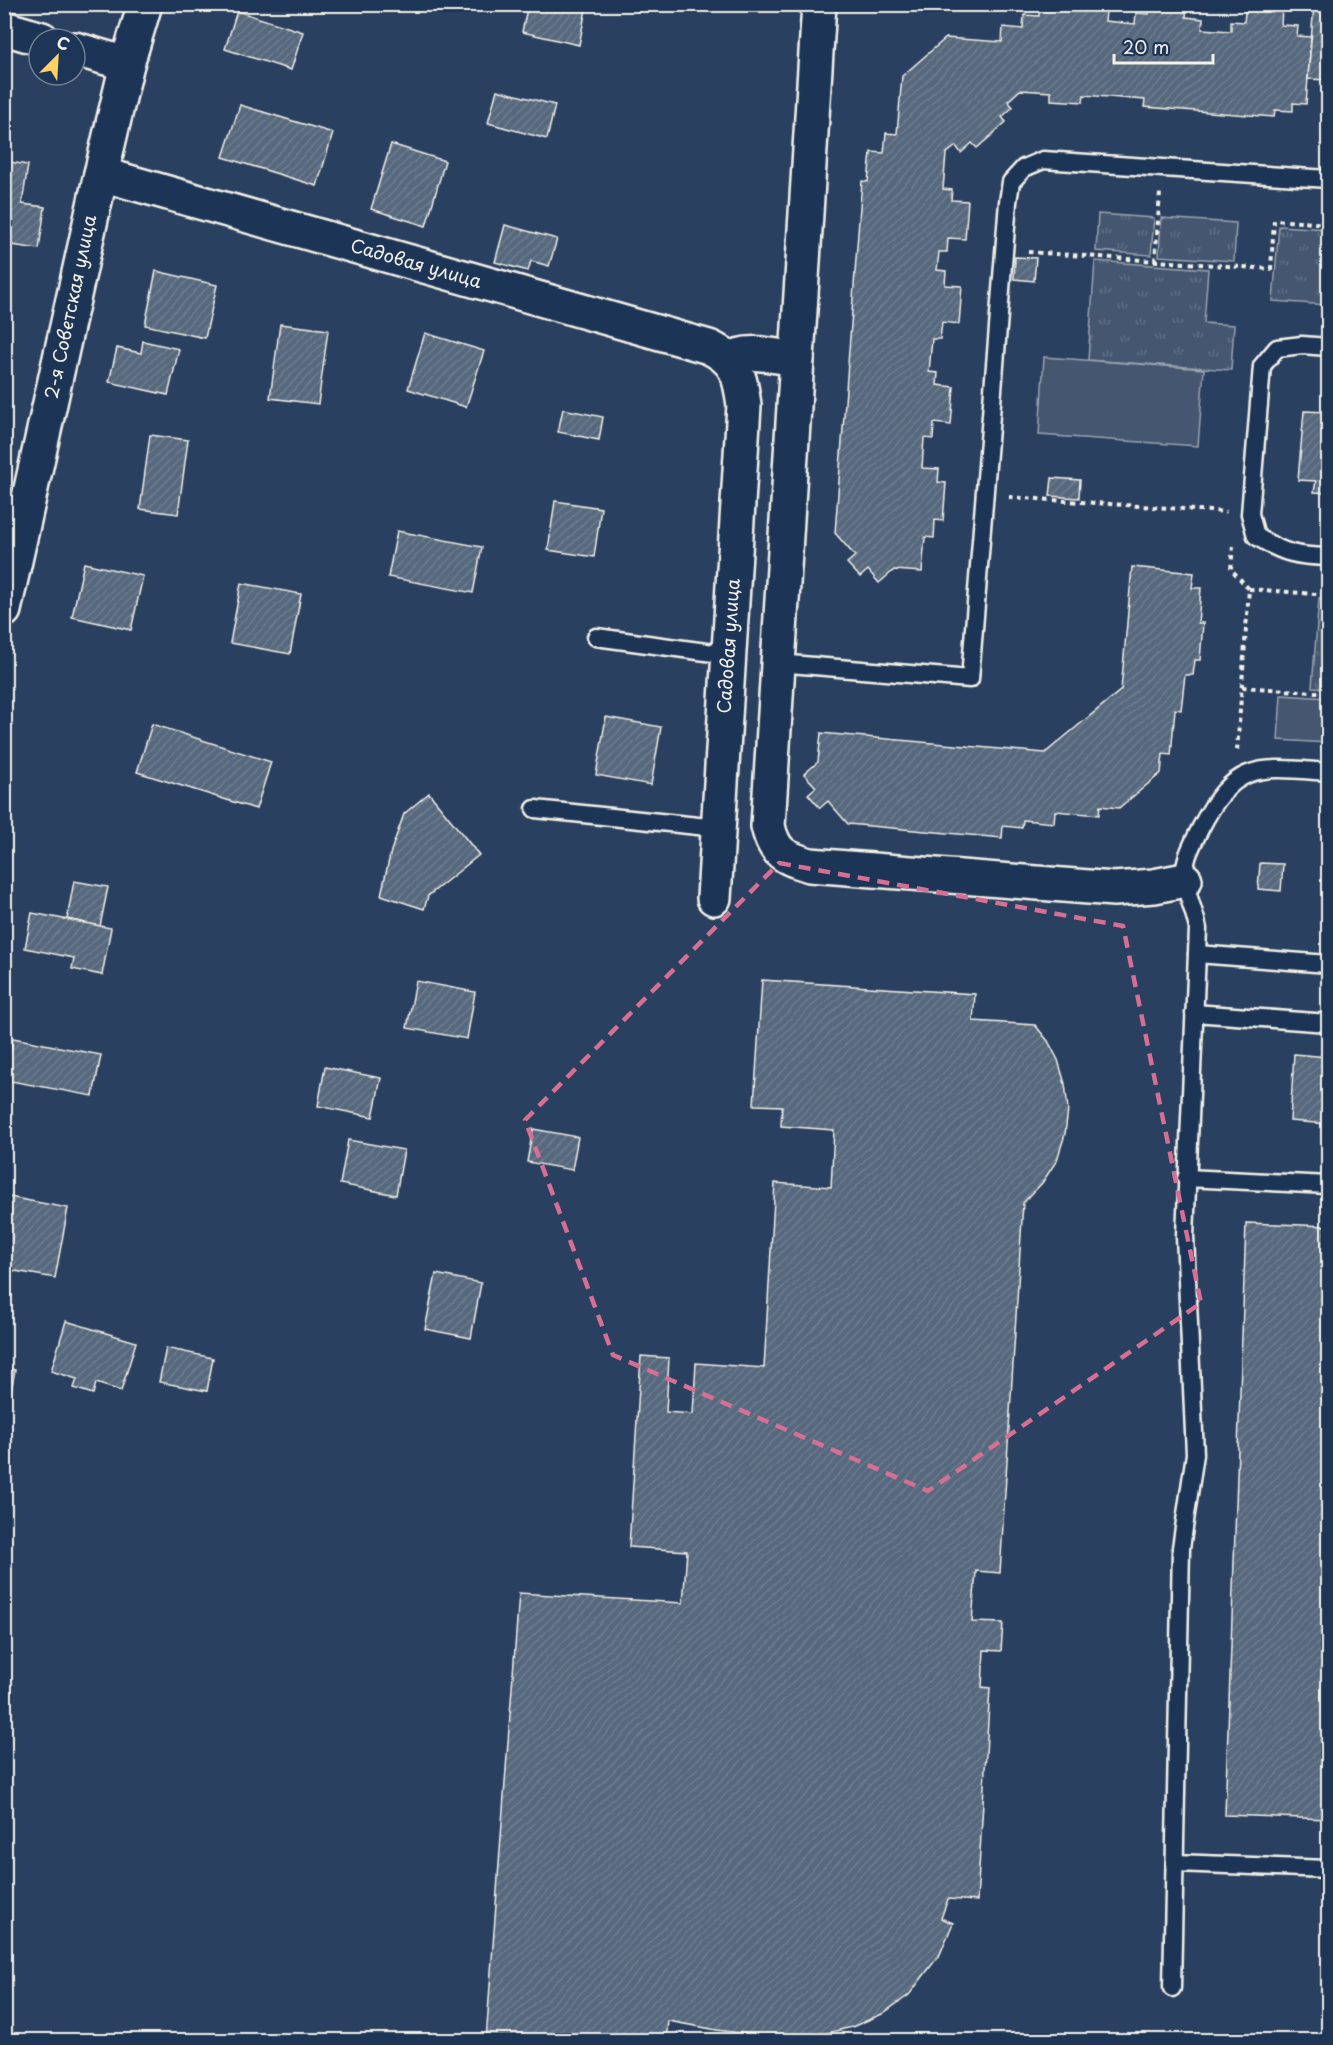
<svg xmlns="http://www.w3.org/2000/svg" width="1333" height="2045" font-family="'Playpen Sans',sans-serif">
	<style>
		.grass { fill: url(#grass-tufts); stroke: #9ca4ac; stroke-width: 1.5 }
		.garden { fill: #445771; stroke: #9ca4ac; stroke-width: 1.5 }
		.building { fill: url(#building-hatch); stroke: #f4f1e8; stroke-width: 1.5 }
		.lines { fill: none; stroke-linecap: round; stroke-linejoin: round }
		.service-casing { stroke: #f4f1e8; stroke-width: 21 }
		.minor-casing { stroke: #f4f1e8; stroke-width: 38 }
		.tertiary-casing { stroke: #f4f1e8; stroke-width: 38 }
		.path { stroke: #f4f1e8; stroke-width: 4; stroke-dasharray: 4.5 4.5; stroke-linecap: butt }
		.service { stroke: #1d3557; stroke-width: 16 }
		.minor { stroke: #1d3557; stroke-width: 33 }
		.tertiary { stroke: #1d3557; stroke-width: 33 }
		.marked { fill: none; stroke: #d66f93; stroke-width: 4.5; stroke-dasharray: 12 8; stroke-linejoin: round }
		.labels { text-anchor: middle; stroke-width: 6; stroke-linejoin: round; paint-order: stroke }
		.street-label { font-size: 18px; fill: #f4f1e8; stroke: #1d3557 }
	</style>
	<defs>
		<pattern id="grass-tufts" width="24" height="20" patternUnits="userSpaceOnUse" patternTransform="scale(1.5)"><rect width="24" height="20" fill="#445771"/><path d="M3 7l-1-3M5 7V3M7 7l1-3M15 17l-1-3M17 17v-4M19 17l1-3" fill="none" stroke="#607085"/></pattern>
		<pattern id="building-hatch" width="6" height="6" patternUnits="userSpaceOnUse" patternTransform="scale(1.5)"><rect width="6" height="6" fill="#56677d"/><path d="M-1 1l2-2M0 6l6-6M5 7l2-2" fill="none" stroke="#6f7d8f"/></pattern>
	</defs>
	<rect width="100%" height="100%" fill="#2a4060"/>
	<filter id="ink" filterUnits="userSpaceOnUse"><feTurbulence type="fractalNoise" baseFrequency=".0167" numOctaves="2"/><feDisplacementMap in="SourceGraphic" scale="12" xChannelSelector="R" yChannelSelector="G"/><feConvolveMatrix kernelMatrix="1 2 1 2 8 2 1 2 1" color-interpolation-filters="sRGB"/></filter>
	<g filter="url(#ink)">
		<!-- grass -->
		<g class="grass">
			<polygon points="1098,214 1154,218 1151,255 1096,251"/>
			<polygon points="1161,218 1236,223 1234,261 1159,256"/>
			<polygon points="1279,226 1328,229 1328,305 1273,301"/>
			<polygon points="1095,261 1208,269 1204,323 1234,325 1231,370 1088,360"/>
			<polygon points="1319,598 1328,599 1328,688 1312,687"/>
		</g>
		<!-- garden -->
		<g class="garden">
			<polygon points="1044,357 1204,369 1198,446 1039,435"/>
			<polygon points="1281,695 1328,698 1328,743 1278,740"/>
		</g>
		<!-- building -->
		<g class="building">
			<polygon points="528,4 587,4 579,45 522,32"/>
			<polygon points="1053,4 1090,4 1089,10 1106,11 1105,21 1135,24 1136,13 1149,14 1150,4 1187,4 1186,17 1203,19 1202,29 1231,31 1231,21 1244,22 1246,5 1282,8 1281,25 1298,26 1297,36 1311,37 1306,104 1293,103 1293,111 1275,110 1274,117 1144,107 1145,100 1084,95 1083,102 1051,100 1051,92 1020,90 1008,101 1013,107 1002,117 1006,122 992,135 977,148 972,143 961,153 956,146 946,154 943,189 952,190 951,200 968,201 965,239 948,238 947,252 939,252 937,270 946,271 945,285 962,286 959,324 942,322 940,339 932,339 929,372 938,373 937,385 954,387 951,425 934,423 933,439 924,438 922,468 939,469 938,482 946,483 943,521 935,520 934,538 925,537 922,572 894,570 879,583 868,570 860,577 847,563 855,556 835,533 862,181 868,182 871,152 884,153 886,133 897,134 902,76 946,38 1002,42 1003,27 1023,29 1024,15 1039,16 1039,6 1053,7"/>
			<polygon points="1314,4 1328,4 1328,80 1308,79"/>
			<polygon points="237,11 303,32 291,70 225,49"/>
			<polygon points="497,90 555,105 547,139 488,123"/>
			<polygon points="240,105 333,133 317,186 223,157"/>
			<polygon points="391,144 445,161 426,226 371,209"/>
			<polygon points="4,161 28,165 22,204 45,207 39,249 4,244"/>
			<polygon points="505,225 557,239 549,266 531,261 528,271 495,262"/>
			<polygon points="1015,257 1036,258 1034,281 1014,279"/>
			<polygon points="156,271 217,285 205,338 145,325"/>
			<polygon points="280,324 328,330 318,404 270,398"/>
			<polygon points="425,333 484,351 466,407 408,389"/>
			<polygon points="143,341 179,349 168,395 109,382 117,348 141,353"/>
			<polygon points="563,409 603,417 599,440 558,432"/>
			<polygon points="1304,411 1328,412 1328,493 1314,492 1316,481 1298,480"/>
			<polygon points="150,435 188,440 178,514 140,509"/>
			<polygon points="1052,478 1080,480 1079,498 1050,496"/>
			<polygon points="555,501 601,508 594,557 548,550"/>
			<polygon points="397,531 482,547 473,593 388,577"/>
			<polygon points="84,563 143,576 131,630 72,617"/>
			<polygon points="1132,567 1194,573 1192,588 1201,588 1198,623 1203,623 1200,660 1195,660 1193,675 1185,675 1181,710 1175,709 1171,755 1163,754 1161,773 1119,808 1100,806 1099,815 1055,811 1054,823 1023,820 1022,828 1003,826 1002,838 848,824 828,801 820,808 808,794 816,787 804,774 818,762 821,733 1045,753 1121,690"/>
			<polygon points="241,583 301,594 290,654 230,643"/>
			<polygon points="606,717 661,727 651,785 596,775"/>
			<polygon points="152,724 271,762 256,809 137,772"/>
			<polygon points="429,793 479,855 428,896 424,909 381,895 391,851 404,814"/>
			<polygon points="1260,863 1283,864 1281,891 1258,889"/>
			<polygon points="74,881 108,887 100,926 67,919"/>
			<polygon points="32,913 111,928 102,975 72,969 74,958 25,948"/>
			<polygon points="762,980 975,994 973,1021 1035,1025 1048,1041 1058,1060 1065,1084 1068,1109 1065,1134 1057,1160 1042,1183 1023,1203 1000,1573 976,1571 972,1622 1003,1623 1001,1651 984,1650 982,1687 990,1688 977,1901 948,1899 941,1918 953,1923 940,1954 909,1995 882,2014 852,2027 811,2037 769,2037 717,2030 668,2021 666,2040 486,2040 519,1593 683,1603 687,1551 629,1547 641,1356 669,1358 666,1412 693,1414 696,1363 764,1368 775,1183 831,1187 834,1130 781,1126 782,1106 754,1105"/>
			<polygon points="416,981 475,992 467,1039 407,1028"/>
			<polygon points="13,1038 101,1055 93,1096 5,1080"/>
			<polygon points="1294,1054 1328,1057 1328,1124 1290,1121"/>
			<polygon points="325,1067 381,1078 373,1117 318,1106"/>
			<polygon points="533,1129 578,1137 572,1170 527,1162"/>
			<polygon points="348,1140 404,1150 396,1195 340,1184"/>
			<polygon points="4,1196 68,1208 55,1278 4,1269"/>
			<polygon points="1246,1223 1328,1226 1328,1819 1225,1815"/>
			<polygon points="436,1274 481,1283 471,1338 425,1329"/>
			<polygon points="66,1321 136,1342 121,1391 96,1383 93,1394 74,1388 77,1379 51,1371"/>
			<polygon points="166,1348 213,1358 207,1391 159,1382"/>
			<polygon points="4,1367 15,1370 7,1412 4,1412"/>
		</g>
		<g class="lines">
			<!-- service casing -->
			<g class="service-casing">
				<g id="service">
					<path d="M 1328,347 L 1302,345 L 1277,348 L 1262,366 L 1250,514 L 1256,536 C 1284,554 1297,556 1328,557"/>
					<polyline points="596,637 728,655"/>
					<polyline points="778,663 970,679 1008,202 1011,182 1024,168 1043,160 1328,179"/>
					<polyline points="535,809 717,828"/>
					<polyline points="1197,954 1328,964"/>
					<polyline points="1194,1013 1328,1023"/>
					<polyline points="1186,1178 1328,1185"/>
					<polyline points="1175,1863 1328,1869"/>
					<path d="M 1172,1988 L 1181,1548 L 1195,1454 L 1185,1236 L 1198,929 C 1195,912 1187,896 1185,881 C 1182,862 1192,845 1200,829 C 1235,760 1260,767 1328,772"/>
				</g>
			</g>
			<!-- minor casing -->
			<g class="minor-casing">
				<g id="minor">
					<path d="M 819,4 L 768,826 C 774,853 785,858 810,865 L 1114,889 L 1154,886 L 1185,880"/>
					<polyline points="4,28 42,39"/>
					<polyline points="75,49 127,64"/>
					<path d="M 101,174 L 709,347 C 737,360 740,376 744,405 L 714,898"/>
					<path d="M 730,360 C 748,347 776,357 797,359"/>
				</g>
			</g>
			<!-- tertiary casing -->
			<g class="tertiary-casing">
				<polyline id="tertiary" points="4,610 101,174 127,64 145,4"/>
			</g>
			<!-- path -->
			<g class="path">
				<polyline points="1028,252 1271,269 1274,220 1328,224"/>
				<polyline points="1155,261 1160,193"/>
				<polyline points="1009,497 1226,512"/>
				<polyline points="1233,546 1231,569 1249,589 1237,751"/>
				<polyline points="1249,589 1328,595 1328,588"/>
				<polyline points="1242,687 1328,693"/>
			</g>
			<!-- service -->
			<use href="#service" class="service"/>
			<!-- minor -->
			<use href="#minor" class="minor"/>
			<!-- tertiary -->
			<use href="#tertiary" class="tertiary"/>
		</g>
	</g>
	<!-- marked area -->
	<path class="marked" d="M 779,863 L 1123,926 L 1201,1303 L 928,1491 L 613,1355 L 525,1120 Z"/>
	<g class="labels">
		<!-- street labels -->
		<g class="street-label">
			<text transform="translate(416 264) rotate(16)" y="6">Садовая улица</text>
			<text transform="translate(71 307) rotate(-78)" y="6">2-я Советская улица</text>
			<text transform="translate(729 646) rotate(-86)" y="6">Садовая улица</text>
		</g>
	</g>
	<!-- margin -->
	<rect width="1333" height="2045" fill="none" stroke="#1d3557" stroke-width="24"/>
	<rect x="12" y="12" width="1309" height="2021" fill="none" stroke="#f4f1e8" stroke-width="2" filter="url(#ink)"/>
	<!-- north arrow -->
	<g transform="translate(57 57) rotate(24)"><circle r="28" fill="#1d3557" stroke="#738091" stroke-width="1.5"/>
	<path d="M0-4.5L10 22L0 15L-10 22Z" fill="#ffd166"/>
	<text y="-9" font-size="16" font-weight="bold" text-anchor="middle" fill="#f4f1e8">С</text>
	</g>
	<!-- scale -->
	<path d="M1114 54v9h99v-9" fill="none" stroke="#f4f1e8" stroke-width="3"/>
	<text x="1123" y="54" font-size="18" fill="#f4f1e8" stroke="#1d3557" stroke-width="4.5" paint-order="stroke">20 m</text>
</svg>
